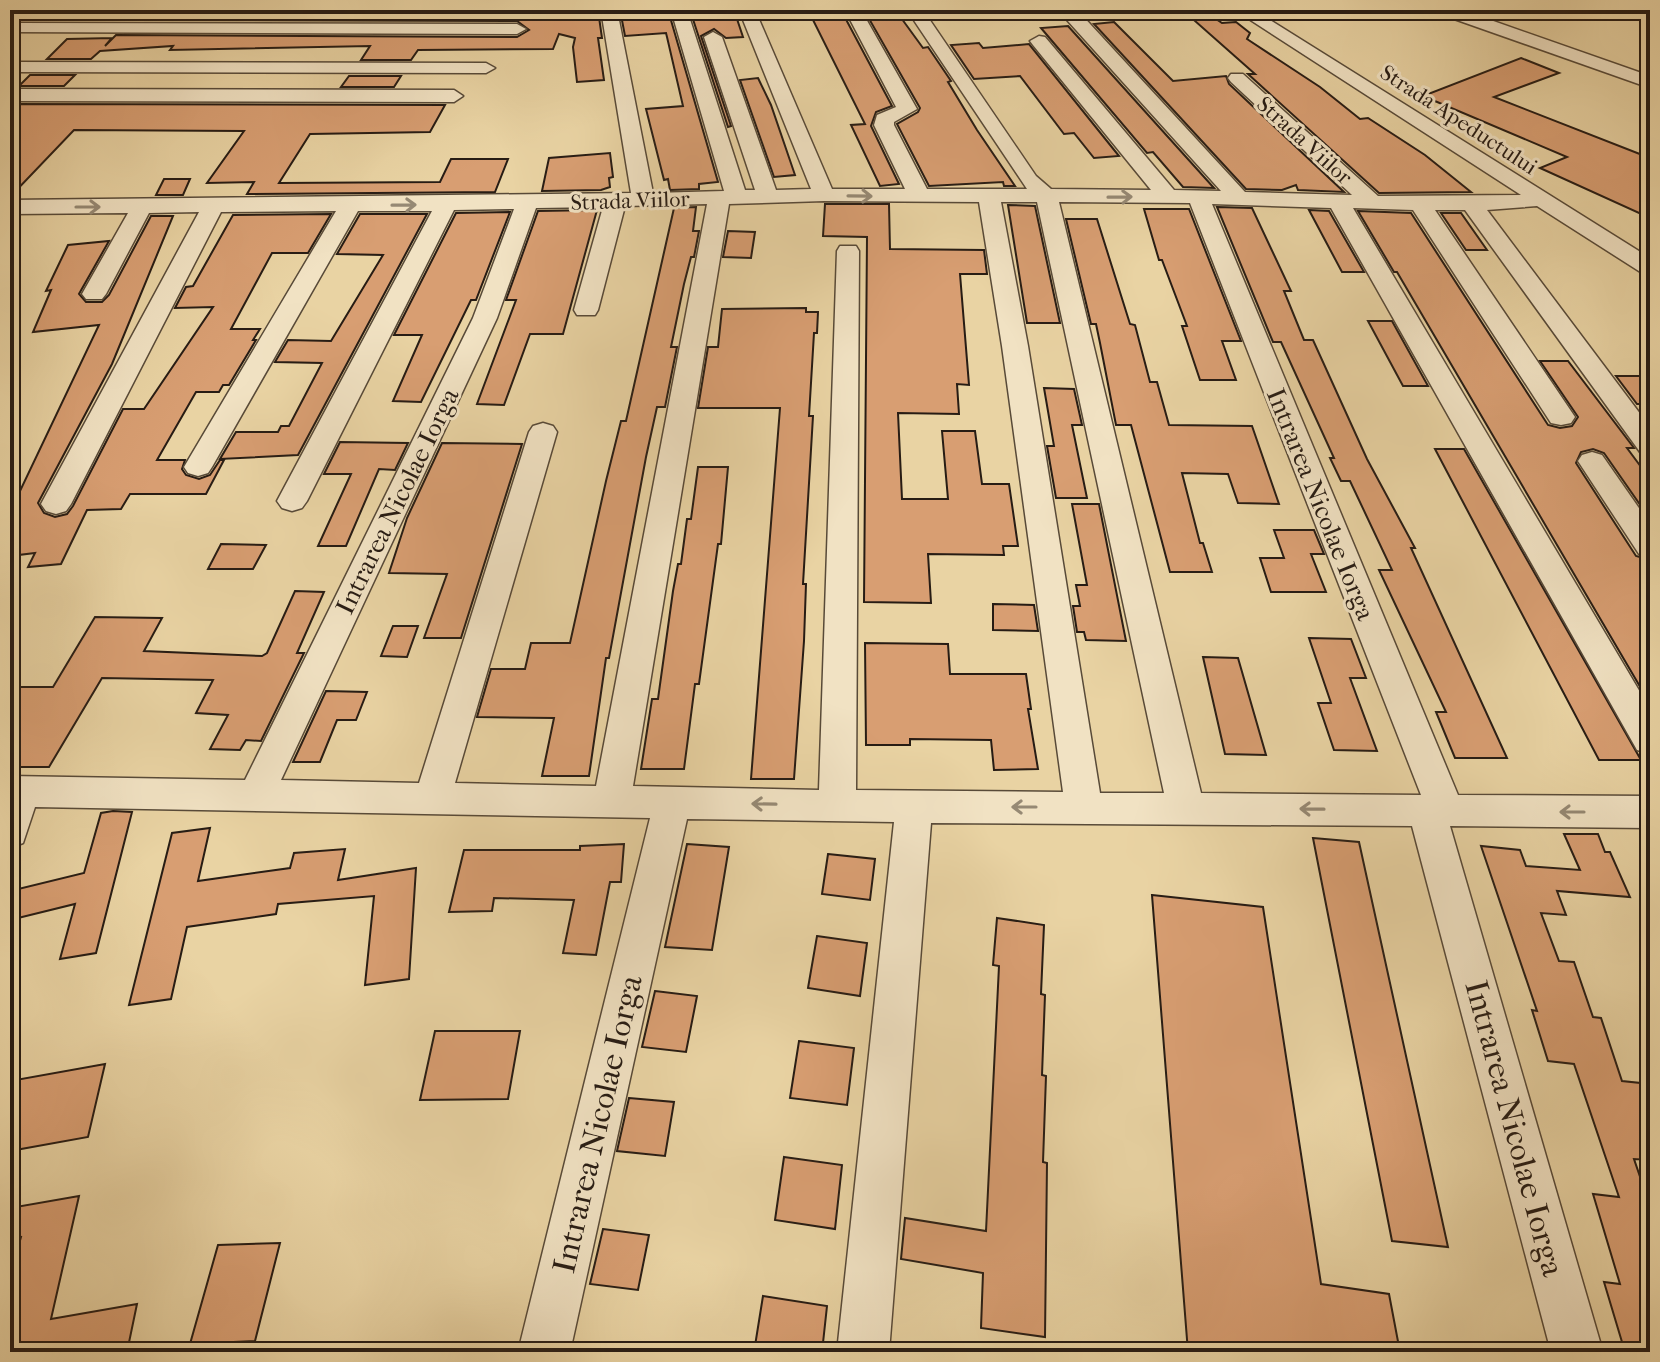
<svg xmlns="http://www.w3.org/2000/svg" width="1660" height="1362" font-family="'IM FELL French Canon',serif">
	<style>
		.building { fill: #d89e72; stroke: #271c14; stroke-width: 2 }
		.lines { fill: none; stroke-linecap: round; stroke-linejoin: round }
		.minor-casing { stroke: #584a38; stroke-width: 3 }
		.minor { fill: #f1e2c3; fill-rule: evenodd }
		.oneway { stroke: #968974 }
		.labels { text-anchor: middle; stroke-width: 6; stroke-linejoin: round; paint-order: stroke }
		.far-street-label { font-size: 22px; fill: #271c14; stroke: #f1e2c3 }
		.street-label { font-size: 26px; fill: #271c14; stroke: #f1e2c3 }
		.near-street-label { font-size: 32px; fill: #271c14; stroke: #f1e2c3 }
	</style>
	<rect width="100%" height="100%" fill="#e9d3a3"/>
	<filter id="stains"><feTurbulence type="fractalNoise" baseFrequency=".0025" numOctaves="4"/><feColorMatrix values="0 0 0 0 .2 0 0 0 0 .09 0 0 0 0 .02 0 0 0 .5 -.17"/></filter>
	<radialGradient id="worn" r=".72"><stop offset=".6" stop-color="#630" stop-opacity="0"/><stop offset="1" stop-color="#630" stop-opacity=".3"/></radialGradient>
	<!-- building -->
	<g class="building">
		<polygon points="145,10 346,13 366,10 598,10 602,38 598,38 604,80 577,82 573,47 575,38 559,34 553,49 418,50 411,60 361,60 370,46 170,50 173,46 100,51 91,59 47,59 67,39 112,38 105,46 116,35 517,37 529,30 517,21 133,20"/>
		<polygon points="620,10 668,10 718,182 699,184 699,189 670,190 668,179 664,180 646,109 683,106 667,37 666,33 625,36"/>
		<polygon points="690,10 734,10 743,37 726,38 714,29 701,36 731,126 728,127"/>
		<polygon points="841,10 892,106 876,112 871,126 899,184 880,186 851,125 865,124 809,12"/>
		<polygon points="1204,11 1222,23 1236,22 1250,33 1247,39 1320,87 1360,119 1368,118 1425,155 1471,192 1379,193 1248,74 1255,74 1195,21"/>
		<polygon points="899,15 923,48 928,47 951,81 948,82 977,130 1015,186 1004,186 1003,182 929,186 897,124 918,112 920,108 868,17"/>
		<polygon points="1114,22 1173,81 1226,76 1229,84 1344,192 1298,190 1296,185 1282,190 1246,189 1094,24"/>
		<polygon points="1068,26 1214,188 1183,187 1153,152 1147,153 1041,28"/>
		<polygon points="979,43 983,48 1029,44 1119,156 1094,158 1074,133 1064,134 1020,76 974,79 951,45"/>
		<polygon points="1521,58 1559,73 1494,97 1650,158 1650,218 1540,168 1567,157 1423,96"/>
		<polygon points="30,75 75,75 64,86 19,86"/>
		<polygon points="349,76 401,76 394,87 341,87"/>
		<polygon points="758,78 771,105 795,175 774,177 740,80"/>
		<polygon points="10,104 445,105 430,132 310,134 279,183 440,182 451,159 508,159 495,192 247,194 254,182 207,183 244,131 74,130 10,197"/>
		<polygon points="610,153 613,177 609,178 610,187 601,190 542,191 549,158"/>
		<polygon points="164,179 190,179 183,195 156,195"/>
		<polygon points="825,204 889,204 890,249 984,250 987,274 960,274 969,385 957,384 959,414 898,413 902,499 948,499 942,431 975,431 982,484 1009,484 1018,546 1003,546 1004,555 928,554 931,603 864,602 867,237 823,236"/>
		<polygon points="1008,205 1035,206 1060,323 1027,323"/>
		<polygon points="696,207 693,231 699,231 694,257 691,257 684,284 671,347 677,347 665,407 657,407 646,457 609,658 606,658 589,776 542,776 554,718 477,717 491,669 525,669 531,643 570,643 606,481 621,421 626,421 674,208"/>
		<polygon points="1217,207 1252,208 1291,291 1284,291 1304,340 1313,340 1367,459 1415,548 1411,548 1507,758 1455,758 1436,712 1446,712 1379,570 1392,570 1350,481 1341,481 1330,458 1334,458 1281,342 1273,342"/>
		<polygon points="1144,209 1189,209 1241,341 1222,341 1236,380 1200,380 1182,326 1187,326 1162,260 1159,260"/>
		<polygon points="597,210 563,334 530,334 504,405 477,404 516,300 506,300 538,211"/>
		<polygon points="1309,210 1329,211 1364,272 1342,272"/>
		<polygon points="1358,211 1411,213 1548,425 1560,428 1572,426 1578,417 1540,361 1568,361 1634,448 1627,448 1650,479 1650,519 1604,453 1593,449 1581,452 1576,463 1636,556 1650,560 1650,690 1642,690 1397,272 1394,272"/>
		<polygon points="510,212 476,300 471,300 421,402 393,401 422,335 394,335 456,213"/>
		<polygon points="1441,213 1461,213 1487,250 1466,250"/>
		<polygon points="331,214 308,253 272,253 231,329 260,329 253,340 256,340 229,385 223,385 219,392 196,392 157,460 185,460 182,469 186,475 199,479 210,475 220,460 224,460 206,494 130,494 121,509 87,510 61,564 28,567 35,553 10,556 10,512 99,325 33,332 51,290 46,291 68,245 109,241 79,294 86,302 102,302 109,295 151,216 173,216 112,364 38,503 44,513 55,517 67,514 73,506 123,409 144,409 213,307 175,308 186,287 193,286 233,215"/>
		<polygon points="360,214 427,214 298,455 220,459 236,432 278,432 281,426 289,426 322,363 275,362 288,340 331,341 383,255 337,254"/>
		<polygon points="1066,219 1097,219 1130,324 1135,325 1150,382 1157,382 1169,425 1252,426 1279,504 1238,503 1228,474 1182,473 1200,543 1203,543 1212,572 1170,572 1131,425 1116,425 1100,343 1096,324 1091,324"/>
		<polygon points="728,231 755,232 751,258 723,257"/>
		<polygon points="806,308 806,312 818,312 817,333 814,333 809,416 813,416 803,584 806,584 804,641 794,779 751,779 780,408 698,408 708,347 718,347 722,309"/>
		<polygon points="1368,321 1392,321 1428,386 1403,386"/>
		<polygon points="1616,376 1650,376 1650,404 1637,404"/>
		<polygon points="1044,388 1074,389 1082,425 1072,425 1087,498 1056,498 1047,446 1054,446"/>
		<polygon points="340,442 408,443 395,470 379,469 346,546 318,546 351,474 324,474"/>
		<polygon points="442,443 522,444 461,638 424,638 447,574 389,573 407,518"/>
		<polygon points="1435,449 1464,449 1641,760 1599,760"/>
		<polygon points="698,467 728,467 721,544 718,544 699,684 695,684 684,769 641,769 652,699 658,699 673,591 678,564 681,564 687,519 691,519"/>
		<polygon points="1072,504 1099,504 1126,641 1086,640 1084,632 1077,632 1073,606 1080,606 1076,585 1087,585"/>
		<polygon points="1274,530 1314,530 1324,554 1311,554 1326,592 1271,592 1260,558 1284,558"/>
		<polygon points="221,544 266,545 253,569 208,569"/>
		<polygon points="295,591 324,592 297,653 304,653 261,741 246,740 240,750 210,749 228,715 196,713 213,680 102,678 49,767 10,767 10,687 53,687 95,617 162,618 144,651 262,656 267,653"/>
		<polygon points="993,604 1034,605 1038,631 993,630"/>
		<polygon points="393,626 418,626 407,657 381,656"/>
		<polygon points="1309,638 1351,639 1366,678 1350,678 1377,751 1334,750 1318,703 1331,703"/>
		<polygon points="865,643 948,644 950,674 1026,674 1031,709 1028,709 1038,769 994,770 991,740 910,739 910,745 866,745"/>
		<polygon points="1203,657 1238,658 1266,755 1225,754"/>
		<polygon points="326,691 367,692 356,720 337,720 320,762 293,762"/>
		<polygon points="113,811 132,812 96,953 60,959 75,904 10,920 10,891 84,873 101,813"/>
		<polygon points="210,828 198,881 290,868 294,853 345,849 338,880 416,868 409,979 365,985 374,896 278,904 276,914 187,927 171,999 129,1005 172,833"/>
		<polygon points="1564,834 1598,834 1605,852 1610,852 1630,897 1557,891 1566,915 1541,913 1559,961 1574,962 1593,1017 1601,1018 1622,1081 1650,1084 1650,1160 1634,1159 1650,1206 1650,1352 1625,1352 1604,1282 1620,1284 1593,1194 1619,1197 1574,1064 1548,1061 1532,1010 1537,1011 1481,846 1520,850 1526,866 1580,870"/>
		<polygon points="1313,838 1359,842 1448,1247 1392,1241"/>
		<polygon points="624,844 621,882 610,882 596,955 563,953 574,900 494,898 492,911 449,912 464,850 580,850 580,846"/>
		<polygon points="687,844 729,847 712,950 665,947"/>
		<polygon points="828,854 875,859 870,900 822,894"/>
		<polygon points="1152,895 1263,907 1321,1284 1389,1294 1400,1352 1188,1352"/>
		<polygon points="997,918 1044,925 1041,994 1045,995 1042,1075 1046,1076 1043,1162 1047,1163 1045,1337 981,1328 983,1273 901,1259 905,1218 986,1231 999,966 993,965"/>
		<polygon points="817,936 867,943 860,996 808,988"/>
		<polygon points="655,991 697,996 686,1052 642,1047"/>
		<polygon points="435,1031 520,1031 508,1099 420,1100"/>
		<polygon points="799,1041 854,1048 847,1105 790,1098"/>
		<polygon points="105,1064 88,1137 10,1151 10,1081"/>
		<polygon points="629,1098 674,1102 665,1156 617,1151"/>
		<polygon points="784,1157 842,1165 835,1229 775,1220"/>
		<polygon points="79,1196 51,1319 137,1304 127,1352 10,1352 10,1277 21,1237 10,1236 10,1208"/>
		<polygon points="603,1229 649,1235 638,1290 590,1284"/>
		<polygon points="280,1243 255,1341 190,1344 218,1245"/>
		<polygon points="763,1296 827,1306 822,1352 754,1352"/>
	</g>
	<g class="lines">
		<!-- minor casing -->
		<g class="minor-casing">
			<g id="minor">
				<path d="M 601,10 L 617,10 L 653,193 L 724,191 L 671,10 L 687,10 L 745,190 L 755,190 L 704,37 L 713,32 L 722,37 L 776,190 L 811,189 L 739,10 L 755,10 L 832,189 L 905,189 L 874,125 L 877,115 L 896,107 L 845,10 L 861,10 L 917,109 L 894,122 L 894,125 L 927,189 L 1027,189 L 907,10 L 923,10 L 1036,176 L 1051,189 L 1151,190 L 1033,45 L 1030,41 L 1039,36 L 1045,37 L 1174,190 L 1221,191 L 1067,20 L 1065,16 L 1067,12 L 1079,12 L 1245,192 L 1352,195 L 1231,82 L 1228,78 L 1231,74 L 1243,74 L 1378,196 L 1521,195 L 1235,10 L 1254,10 L 1650,258 L 1650,275 L 1642,273 L 1537,206 L 1487,210 L 1650,427 L 1650,455 L 1640,452 L 1465,210 L 1435,210 L 1575,417 L 1571,423 L 1561,425 L 1551,423 L 1413,210 L 1353,208 L 1650,709 L 1650,754 L 1637,750 L 1331,208 L 1212,204 L 1458,795 L 1650,796 L 1650,828 L 1450,826 L 1603,1352 L 1551,1352 L 1412,826 L 931,823 L 889,1352 L 837,1352 L 894,822 L 687,819 L 570,1352 L 518,1352 L 650,818 L 35,807 L 23,843 L 10,848 L 10,776 L 245,780 L 473,318 L 514,209 L 454,210 L 307,501 L 302,508 L 292,511 L 282,508 L 277,501 L 432,211 L 358,211 L 212,467 L 208,473 L 198,476 L 188,473 L 184,467 L 336,211 L 221,212 L 71,504 L 66,511 L 56,514 L 46,511 L 41,504 L 199,212 L 149,213 L 106,294 L 102,299 L 86,299 L 82,294 L 128,213 L 10,214 L 10,200 L 631,193 ZM 824,201 L 979,202 L 1002,346 L 1063,792 L 856,790 L 859,251 L 856,246 L 840,246 L 837,251 L 819,790 L 633,786 L 729,204 ZM 1001,202 L 1037,202 L 1164,793 L 1100,793 L 1028,346 ZM 1059,202 L 1190,203 L 1421,795 L 1201,793 ZM 707,204 L 596,786 L 455,783 L 557,432 L 553,426 L 543,423 L 533,426 L 529,432 L 419,783 L 281,780 L 497,318 L 536,208 L 603,207 L 574,310 L 577,315 L 595,315 L 598,310 L 625,206 Z"/>
				<polygon points="1438,10 1462,10 1650,76 1650,88 1440,14"/>
				<polygon points="15,23 517,24 526,29 517,34 10,32 10,24"/>
				<polygon points="10,62 486,63 495,68 486,73 10,72"/>
				<polygon points="10,89 454,90 463,96 454,102 10,101"/>
				<polygon points="1592,452 1602,455 1650,524 1650,557 1639,554 1578,461 1582,455"/>
			</g>
		</g>
		<!-- minor -->
		<use href="#minor" class="minor"/>
	</g>
	<!-- one-way arrows -->
	<defs><path id="oneway-shaft" d="M-6 0H5M1.5-3L5.5 0L1.5 3" fill="none" stroke-width="1.6" stroke-linecap="round" stroke-linejoin="round" transform="scale(2)"/></defs>
	<g class="oneway">
		<use href="#oneway-shaft" transform="translate(860 196) rotate(1)"/>
		<use href="#oneway-shaft" transform="translate(1120 197) rotate(-1)"/>
		<use href="#oneway-shaft" transform="translate(404 205) rotate(-1)"/>
		<use href="#oneway-shaft" transform="translate(88 207)"/>
		<use href="#oneway-shaft" transform="translate(764 804) rotate(-179)"/>
		<use href="#oneway-shaft" transform="translate(1024 807) rotate(-180)"/>
		<use href="#oneway-shaft" transform="translate(1312 809) rotate(-179)"/>
		<use href="#oneway-shaft" transform="translate(1572 812) rotate(-180)"/>
	</g>
	<g class="labels">
		<!-- far-street labels -->
		<g class="far-street-label">
			<text transform="translate(1459 119) rotate(33)" y="8">Strada Apeductului</text>
			<text transform="translate(1305 140) rotate(42)" y="8">Strada Viilor</text>
			<text transform="translate(630 200) rotate(-2)" y="8">Strada Viilor</text>
		</g>
		<!-- street labels -->
		<g class="street-label">
			<text transform="translate(397 501) rotate(-64)" y="9">Intrarea Nicolae Iorga</text>
			<text transform="translate(1321 504) rotate(68)" y="9">Intrarea Nicolae Iorga</text>
		</g>
		<!-- near-street labels -->
		<g class="near-street-label">
			<text transform="translate(597 1124) rotate(-77)" y="11">Intrarea Nicolae Iorga</text>
			<text transform="translate(1515 1128) rotate(75)" y="11">Intrarea Nicolae Iorga</text>
		</g>
	</g>
	<!-- margin -->
	<rect width="1660" height="1362" fill="none" stroke="#e9d3a3" stroke-width="40"/>
	<rect x="12" y="12" width="1636" height="1338" fill="none" stroke="#271c14" stroke-width="4"/>
	<rect x="20" y="20" width="1620" height="1322" fill="none" stroke="#271c14" stroke-width="2"/>
	<rect width="100%" height="100%" filter="url(#stains)"/>
	<rect width="100%" height="100%" fill="url(#worn)"/>
</svg>
